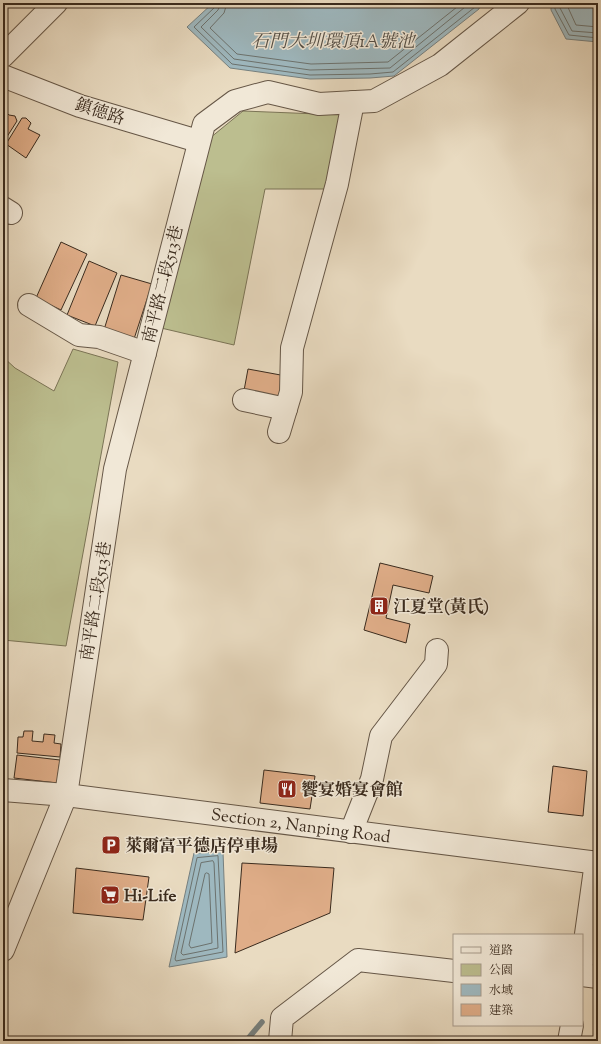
<svg xmlns="http://www.w3.org/2000/svg" width="601" height="1044" font-family="'Sorts Mill Goudy','Noto Serif TC',serif">
	<style>
		.green { fill: #bcbe8f; stroke: #7b7456 }
		.water { fill: #9eb8bf; stroke: #76807f }
		.lines { fill: none; stroke-linecap: round; stroke-linejoin: round }
		.shore { stroke: #6c726e; stroke-width: 1 }
		.stream { stroke: #76807f; stroke-width: 5.5 }
		.building { fill: #dfad88; stroke: #3a2b1e }
		.minor-casing { stroke: #665747; stroke-width: 24 }
		.minor { stroke: #f1e8d7; stroke-width: 22 }
		.labels { text-anchor: middle; stroke-width: 3; stroke-linejoin: round; paint-order: stroke }
		.street-label { font-size: 17px; fill: #3a2b1e; stroke: #f1e8d7 }
		.poi-label { font-size: 17px; font-weight: bold; fill: #3a2b1e; stroke: #f1e8d7; text-anchor: start }
		.water-label { font-size: 18px; font-style: italic; fill: #534e46; stroke: #f1e8d7 }
	</style>
	<rect width="100%" height="100%" fill="#e9dbc1"/>
	<filter id="stains"><feTurbulence type="fractalNoise" baseFrequency=".005" numOctaves="4"/><feColorMatrix values="0 0 0 0 .2 0 0 0 0 .09 0 0 0 0 .02 0 0 0 .5 -.17"/></filter>
	<radialGradient id="worn" r=".72"><stop offset=".6" stop-color="#630" stop-opacity="0"/><stop offset="1" stop-color="#630" stop-opacity=".3"/></radialGradient>
	<!-- green -->
	<g class="green">
		<polygon points="243,111 343,115 328,189 265,189 234,345 161,328 210,138"/>
		<polygon points="73,349 118,362 66,646 3,640 3,357 15,368 54,391"/>
	</g>
	<!-- water -->
	<g class="water">
		<polygon points="213,3 480,3 479,9 394,76 370,78 310,79 230,68 187,27"/>
		<polygon points="551,3 598,3 598,42 566,39 551,10"/>
		<polygon points="223,852 227,957 169,967 194,853"/>
	</g>
	<g class="lines">
		<!-- shore -->
		<g class="shore">
			<polyline points="216,3 215,7 194,27 232,64 310,75 370,74 393,72 475,7 476,3"/>
			<polyline points="221,3 218,10 201,27 234,59 310,70 390,68 470,3"/>
			<polyline points="227,3 224,13 210,28 237,54 311,64 388,62 462,3"/>
			<polyline points="555,3 555,9 569,35 598,38"/>
			<polyline points="560,3 560,8 572,31 598,33"/>
			<polyline points="566,3 576,25 598,27"/>
			<polygon points="218,856 223,952 176,961 175,959 197,858"/>
			<polygon points="213,861 214,863 218,948 183,955 181,953 201,863"/>
			<polygon points="207,873 209,874 212,943 191,948 189,945 205,874"/>
		</g>
		<!-- stream -->
		<polyline class="stream" points="246,1041 262,1022"/>
	</g>
	<!-- building -->
	<g class="building">
		<polygon points="3,109 9,115 15,116 17,121 3,143"/>
		<polygon points="22,118 26,118 31,123 28,129 40,135 26,158 6,144"/>
		<polygon points="61,242 87,254 61,310 36,298"/>
		<polygon points="89,261 117,273 95,326 67,315"/>
		<polygon points="121,275 152,284 133,342 103,333"/>
		<polygon points="248,369 286,376 282,403 243,396"/>
		<polygon points="380,563 433,576 429,593 393,585 386,618 410,624 406,643 364,630"/>
		<polygon points="24,731 33,731 32,741 43,742 44,734 55,735 54,743 61,744 60,757 17,753 18,737 23,737"/>
		<polygon points="17,755 60,760 57,783 14,778"/>
		<polygon points="553,766 587,771 583,816 548,812"/>
		<polygon points="264,770 315,776 310,809 260,803"/>
		<polygon points="242,863 334,868 330,913 235,953"/>
		<polygon points="76,868 149,877 143,920 73,913"/>
	</g>
	<g class="lines">
		<!-- minor casing -->
		<g class="minor-casing">
			<g id="minor">
				<polyline points="3,56 56,3"/>
				<polyline points="3,76 80,106 198,141"/>
				<polyline points="3,208 11,213"/>
				<polyline points="29,305 79,335 99,337 145,353"/>
				<polyline points="244,400 286,409"/>
				<polyline points="279,432 291,392 292,348 337,184 353,102"/>
				<path id="s1" d="M 3,790 L 66,795 L 598,863"/>
				<polyline points="351,832 372,779 381,736 436,664 437,650"/>
				<polyline points="3,950 66,795 115,469 204,124 235,101 268,92 319,104 374,101 440,65 518,3"/>
				<polyline points="582,963 596,862"/>
				<polyline points="582,975 598,977"/>
				<polyline points="280,1041 282,1018 358,960 454,971"/>
				<polyline points="569,1041 572,1025"/>
			</g>
		</g>
		<!-- minor -->
		<use href="#minor" class="minor"/>
	</g>
	<!-- icons -->
	<defs>
		<g id="building-square" transform="scale(1)"><rect x="-9" y="-9" width="18" height="18" rx="4" fill="#8f2418" stroke="#f1e8d7"/><path d="M-4-6H4V6H1V3H-1V6H-4ZM-2.5-4.3h1.7v1.8h-1.7ZM.8-4.3h1.7v1.8H.8ZM-2.5-1h1.7V.8h-1.7ZM.8-1h1.7V.8H.8Z" fill="#fff"/></g>
		<g id="restaurant-square" transform="scale(1)"><rect x="-9" y="-9" width="18" height="18" rx="4" fill="#8f2418" stroke="#f1e8d7"/><path d="M-5-6h1v4h1v-4h1v4h1v-4h1v5L-1.5 .5V6h-2V.5L-5-1ZM5-6V6H3V1.5H1.5Q1.5-4 5-6Z" fill="#fff"/></g>
		<g id="parking-square" transform="scale(1)"><rect x="-9" y="-9" width="18" height="18" rx="4" fill="#8f2418" stroke="#f1e8d7"/><path d="M-3.5-5.5H1a3.5 3.5 0 0 1 0 7H-1V5.5H-3.5ZM-1-3.4V-.6H.8a1.4 1.4 0 0 0 0-2.8Z" fill="#fff"/></g>
		<g id="supermarket-square" transform="scale(1)"><rect x="-9" y="-9" width="18" height="18" rx="4" fill="#8f2418" stroke="#f1e8d7"/><path d="M-6-5.5h2.5l.6 2H6L4.5 2H-2.5L-4.4-4H-6ZM-1.5 3.2a1.3 1.3 0 1 0 .1 0ZM3 3.2a1.3 1.3 0 1 0 .1 0Z" fill="#fff"/></g>
	</defs>
	<g fill-rule="evenodd">
		<use href="#building-square" x="379" y="606"/>
		<use href="#restaurant-square" x="287" y="789"/>
		<use href="#parking-square" x="111" y="845"/>
		<use href="#supermarket-square" x="110" y="895"/>
	</g>
	<g class="labels">
		<!-- street labels -->
		<g class="street-label">
			<text transform="translate(100 111) rotate(18)" y="6">鎮德路</text>
			<text transform="translate(162 284) rotate(-76)" y="6">南平路二段513巷</text>
			<text transform="translate(95 601) rotate(-81)" y="6">南平路二段513巷</text>
			<text dy="6" stroke="none"><textPath href="#s1" startOffset="300">Section 2, Nanping Road</textPath></text>
		</g>
		<!-- poi labels -->
		<g class="poi-label">
			<text x="393" y="612">江夏堂(黃氏)</text>
			<text x="301" y="795">饗宴婚宴會館</text>
			<text x="125" y="851">萊爾富平德店停車場</text>
			<text x="124" y="901">Hi-Life</text>
		</g>
		<!-- water labels -->
		<g class="water-label">
			<text x="333" y="47">石門大圳環頂1A號池</text>
		</g>
	</g>
	<!-- margin -->
	<rect width="601" height="1044" fill="none" stroke="#e9dbc1" stroke-width="16"/>
	<rect x="4" y="4" width="593" height="1036" fill="none" stroke="#3a2b1e" stroke-width="2"/>
	<rect x="8" y="8" width="585" height="1028" fill="none" stroke="#3a2b1e"/>
	<!-- legend -->
	<rect x="453" y="934" width="130" height="92" fill="#f1e8d7" stroke="#a89c8d"/>
	<rect x="461" y="947" width="20" height="6" fill="#f1e8d7" stroke="#a89c8d"/>
	<text x="489" y="954" font-size="12" fill="#3a2b1e">道路</text>
	<rect x="461" y="964" width="20" height="12" fill="#bcbe8f" stroke="#a89c8d"/>
	<text x="489" y="974" font-size="12" fill="#3a2b1e">公園</text>
	<rect x="461" y="984" width="20" height="12" fill="#9eb8bf" stroke="#a89c8d"/>
	<text x="489" y="994" font-size="12" fill="#3a2b1e">水域</text>
	<rect x="461" y="1004" width="20" height="12" fill="#dfad88" stroke="#a89c8d"/>
	<text x="489" y="1014" font-size="12" fill="#3a2b1e">建築</text>
	<rect width="100%" height="100%" filter="url(#stains)"/>
	<rect width="100%" height="100%" fill="url(#worn)"/>
</svg>
